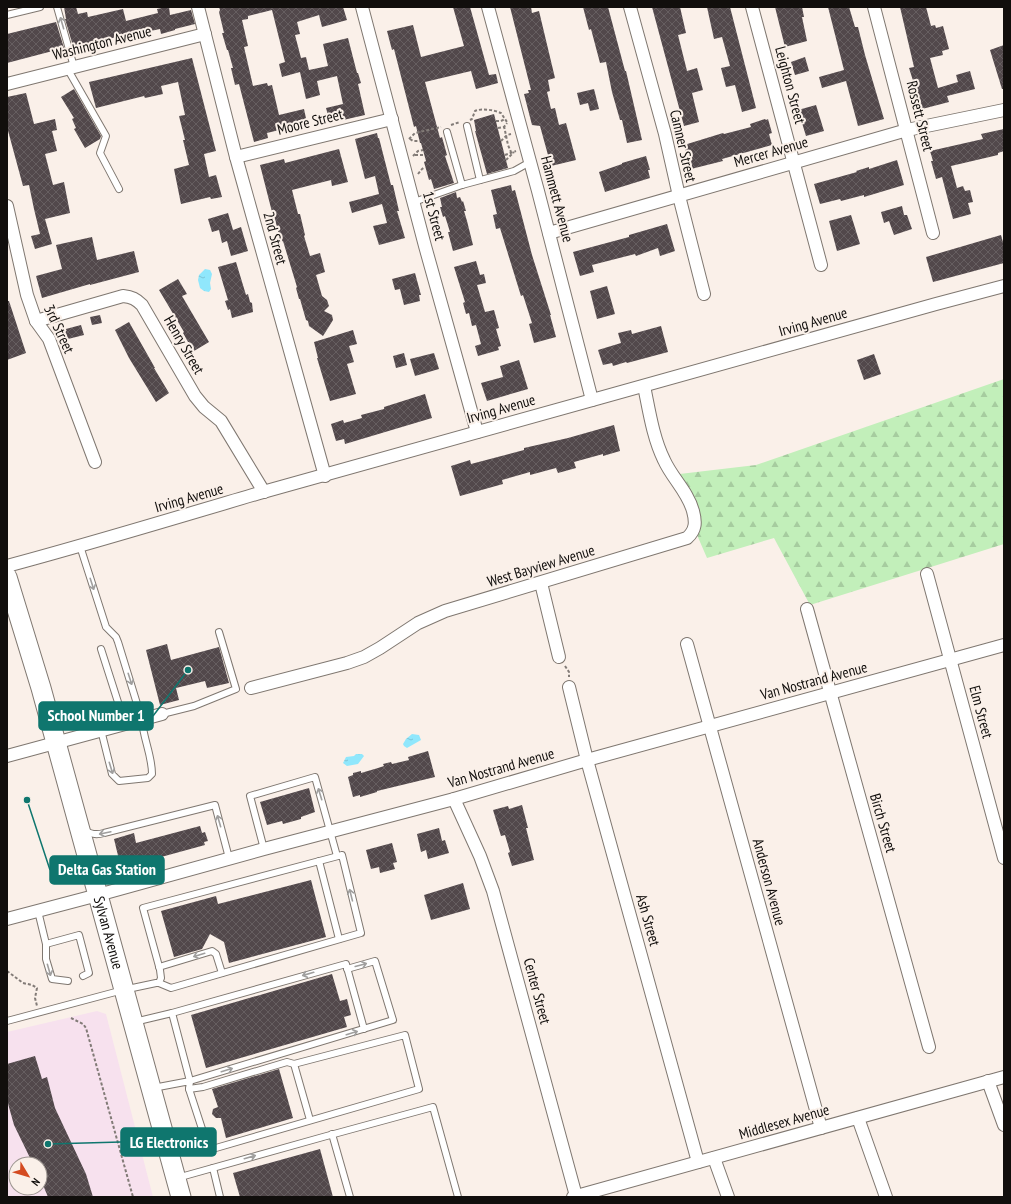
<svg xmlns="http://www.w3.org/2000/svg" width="1011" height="1204" font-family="'PT Sans Narrow',sans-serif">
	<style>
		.commercial { fill: #f7e1ee; fill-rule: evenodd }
		.forest { fill: url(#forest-firs) }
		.water { fill: url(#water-ripples) }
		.building { fill: url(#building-cross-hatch) }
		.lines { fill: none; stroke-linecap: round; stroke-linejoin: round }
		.lane-casing { stroke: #7f7770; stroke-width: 8 }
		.street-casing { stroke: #7f7770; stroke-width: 14 }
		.primary-casing { stroke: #7f7770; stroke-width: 21 }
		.path { stroke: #827b77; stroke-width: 2; stroke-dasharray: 3 2; stroke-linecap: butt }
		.lane { stroke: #fff; stroke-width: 6 }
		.street { stroke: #fff; stroke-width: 12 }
		.primary { stroke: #fff; stroke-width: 19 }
		.oneway { stroke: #a09f9e }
		.labels { text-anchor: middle; stroke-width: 4; stroke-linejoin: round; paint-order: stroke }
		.street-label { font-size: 15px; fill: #110e0c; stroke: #faf0e9 }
		.leader { fill: none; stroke: #0f766e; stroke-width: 1.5 }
		.callout-dot { fill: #0f766e; stroke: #faf0e9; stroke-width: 1.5 }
		.callout { fill: #0f766e; stroke: #0f766e; stroke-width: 1.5 }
		.callout-label { font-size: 16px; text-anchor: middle; font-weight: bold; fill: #fff }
	</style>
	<defs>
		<pattern id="forest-firs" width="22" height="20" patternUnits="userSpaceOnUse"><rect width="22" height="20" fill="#c2efba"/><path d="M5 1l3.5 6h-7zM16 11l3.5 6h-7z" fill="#a6cc9f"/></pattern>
		<pattern id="water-ripples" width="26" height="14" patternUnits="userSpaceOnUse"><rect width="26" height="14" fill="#90e7fc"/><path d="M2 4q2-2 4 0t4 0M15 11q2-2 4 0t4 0" fill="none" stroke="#7bc5d7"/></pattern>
		<pattern id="building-cross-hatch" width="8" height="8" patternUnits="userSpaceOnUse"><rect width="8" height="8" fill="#52484b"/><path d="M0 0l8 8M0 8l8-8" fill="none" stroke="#665e60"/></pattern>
	</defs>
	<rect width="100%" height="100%" fill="#faf0e9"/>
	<!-- commercial -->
	<path class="commercial" d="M 97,1011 L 106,1014 L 153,1197 L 7,1197 L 7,1032 ZM 16,1164 L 40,1164 L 40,1188 L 16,1188 Z"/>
	<!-- forest -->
	<polygon class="forest" points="1004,379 1004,544 810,605 774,538 707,558 671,475 756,465"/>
	<!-- water -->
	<g class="water">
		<polygon points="205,269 210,270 212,274 210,283 211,289 209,292 204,291 200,288 198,280 199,275"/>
		<polygon points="412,734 419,735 421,740 407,748 404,746 403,744 406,739"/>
		<polygon points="356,754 362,754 364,756 358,764 347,766 343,763 346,757 354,756"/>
	</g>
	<!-- building -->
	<g class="building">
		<polygon points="64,7 76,7 78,14 87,12 88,17 123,9 126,21 158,13 157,9 166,7 169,7 170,15 191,10 195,24 175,29 175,30 161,34 160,29 141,33 141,31 76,47 75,45 73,46 65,19 66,19"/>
		<polygon points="219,7 343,7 347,20 322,27 319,15 297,22 300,34 295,35 301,58 306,57 309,70 328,66 323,44 348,38 357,73 358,73 361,83 358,84 365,115 330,123 326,108 343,104 337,76 317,81 320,95 306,99 300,72 282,77 279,64 285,62 272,10 248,16 248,19 242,20 248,46 244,47 253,86 267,83 268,86 272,85 279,115 304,109 307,123 267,133 268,138 254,142 239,84 235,85 231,68 233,68 228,50 227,50 222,33 224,33 219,12 220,10"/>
		<polygon points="453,7 470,7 489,75 496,74 498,83 476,89 471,71 425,82 440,138 442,137 447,155 445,156 454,183 434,189 431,179 429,180 424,162 426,161 421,143 420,143 416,126 414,127 394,49 392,50 387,31 413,25 421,57 464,46"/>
		<polygon points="510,7 531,7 532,13 539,11 555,78 548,80 550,91 547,92 551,109 555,108 559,125 566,123 576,160 551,166 540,126 532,125 524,94 529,93 528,90 531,90"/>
		<polygon points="583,7 608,7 625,71 626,71 642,140 627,143 622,120 620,120 612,92 606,62 600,63 591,29 589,30"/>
		<polygon points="652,7 680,7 686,33 678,35 687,71 697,68 703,90 692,93 699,122 684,126"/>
		<polygon points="707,7 730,7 756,108 742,112 735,85 726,87 721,68 730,66 722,37 714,39"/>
		<polygon points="775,7 802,7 804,17 802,17 807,41 785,47"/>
		<polygon points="828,7 849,7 855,27 858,27 865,55 884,119 858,126 846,81 822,88 819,77 844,70"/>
		<polygon points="900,7 926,7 931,26 935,25 936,28 943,26 949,49 942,51 943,55 930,58 938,88 958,82 956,75 970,71 975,89 947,96 949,102 922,109 909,68 914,67"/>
		<polygon points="56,22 64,48 7,63 7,34"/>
		<polygon points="1004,45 1004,89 1002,89 990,50"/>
		<polygon points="805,57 809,71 795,75 791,62"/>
		<polygon points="192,58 216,151 204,154 209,177 216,175 222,197 211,199 210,197 181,204 174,169 189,165 183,140 185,140 179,116 185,115 178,82 161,86 163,94 145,98 144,96 96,108 89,82"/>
		<polygon points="74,89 101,136 100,139 85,148 74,129 76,128 72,119 74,118 61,97"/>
		<polygon points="594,89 599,109 590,111 588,103 580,105 577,93"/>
		<polygon points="26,93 34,124 55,119 57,130 52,131 57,151 45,154 53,185 64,182 70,213 45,219 52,244 35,249 31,236 40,234 34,209 29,185 23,186 7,127 7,97"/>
		<polygon points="816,105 824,131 806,136 798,110"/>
		<polygon points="494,114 508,168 487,174 475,131 476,131 474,120"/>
		<polygon points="765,119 766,120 768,119 772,133 769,134 772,145 722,159 723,161 691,169 684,145 723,133 724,134 751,127 750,124"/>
		<polygon points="1004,129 1004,151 998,153 998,155 951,166 957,188 963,186 965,191 970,190 973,202 968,203 971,214 953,219 942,177 936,179 931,161 933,161 930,151 983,139 981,134"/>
		<polygon points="377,133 378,138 379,138 391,185 393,185 399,211 397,211 405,238 379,245 373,226 387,223 382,204 352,213 349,202 379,194 375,176 365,179 355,139"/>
		<polygon points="339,149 348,182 332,186 331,180 292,190 298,214 300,214 305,235 304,236 310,256 320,253 325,272 316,275 322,296 327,300 329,306 324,311 332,315 333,320 323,336 309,326 308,321 306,320 300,299 299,299 296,288 297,287 283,241 281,242 273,212 272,212 260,165 284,159 285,163"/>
		<polygon points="646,156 650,170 648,170 650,178 605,192 599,172 622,164 622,163"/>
		<polygon points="897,160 904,185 864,197 864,195 841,201 840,199 820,204 814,184 857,172 856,171 869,167 869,169"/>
		<polygon points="511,185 512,191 515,190 532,255 551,315 550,315 556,337 534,343 529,324 532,323 523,295 521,296 500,228 496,229 493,215 497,214 491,190"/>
		<polygon points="456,192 457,198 460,197 462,202 463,201 466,211 464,211 467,221 473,245 453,251 448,232 450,232 445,216 443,217 440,207 442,207 440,198"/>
		<polygon points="902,206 904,215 907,215 912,229 894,235 889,221 884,223 881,212"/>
		<polygon points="228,213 233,230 241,227 248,251 231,256 227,241 222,243 219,230 212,232 208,219"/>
		<polygon points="851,215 860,244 837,251 829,221"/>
		<polygon points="667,224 675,251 660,256 658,248 636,256 635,254 592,265 594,272 580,276 573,252 629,237 629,235"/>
		<polygon points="1001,235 1004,246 1004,263 933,282 926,257"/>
		<polygon points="92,237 97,260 134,251 139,272 90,285 90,284 42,298 36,276 62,269 56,245"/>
		<polygon points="476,261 480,275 484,274 486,283 477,285 485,312 494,310 499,328 496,329 501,346 498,347 499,350 478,356 475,346 481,344 476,325 472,326 469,313 466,314 463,303 465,302 454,267"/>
		<polygon points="236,262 246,295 248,294 250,302 252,303 253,312 232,318 230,309 228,310 225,301 228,300 218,267"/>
		<polygon points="415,273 421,295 419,295 420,301 404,305 400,289 395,290 392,279"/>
		<polygon points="178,279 187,294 182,296 209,342 194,351 189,342 188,342 183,333 184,332 159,290"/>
		<polygon points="607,286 615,314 597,319 590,291"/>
		<polygon points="7,301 9,301 26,353 7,360"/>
		<polygon points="100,315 102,323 92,325 90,317"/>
		<polygon points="129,322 155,368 154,368 169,393 156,402 129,358 115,330"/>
		<polygon points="81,325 84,335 64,340 62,330"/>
		<polygon points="661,326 668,352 627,363 626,362 613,366 612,363 603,365 598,350 621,343 618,333 631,330 632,334"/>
		<polygon points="353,330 357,344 349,346 354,362 347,364 356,394 330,401 317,358 318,358 314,342"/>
		<polygon points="404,353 407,365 396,368 393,356"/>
		<polygon points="434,353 439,369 415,376 410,359"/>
		<polygon points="874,354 881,374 864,380 857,360"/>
		<polygon points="519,360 528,389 487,401 481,383 503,377 500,366"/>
		<polygon points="425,394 432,418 345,444 344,439 336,441 331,424 343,420 344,423 362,418 361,415 384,409 384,407"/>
		<polygon points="614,425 620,451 603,456 603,454 574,462 576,468 558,473 556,468 530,475 530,472 502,480 503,484 460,496 451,466 470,460 471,464 524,450 524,448 568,438"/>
		<polygon points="167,644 171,660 219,647 229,683 207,688 205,681 176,688 179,700 160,705 146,650"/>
		<polygon points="428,751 435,777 377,791 377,792 360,797 360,795 353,797 348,777 353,775 353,773 361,771 361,773 378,768 384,766 383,764 391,762 392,764 409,760 408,757"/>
		<polygon points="309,788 315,812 301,817 301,819 283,824 282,821 267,825 260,802"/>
		<polygon points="522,805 528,828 526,828 534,860 512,866 508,853 510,852 505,835 501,836 493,810 508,806 509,809"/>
		<polygon points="200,826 202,833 205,832 208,841 204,842 205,845 121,868 114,839 134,833 136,843"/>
		<polygon points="439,828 442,841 445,840 449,853 428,859 426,850 421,852 417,834"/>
		<polygon points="392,843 397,862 393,863 395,869 380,873 379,867 371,869 366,850"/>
		<polygon points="311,880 326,937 229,963 224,942 210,934 202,949 174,957 161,911 216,896 218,904"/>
		<polygon points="463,883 470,909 431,920 424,895"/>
		<polygon points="332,974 340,1001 347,999 351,1015 344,1017 347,1027 206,1068 191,1015"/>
		<polygon points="35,1056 42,1079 47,1077 55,1108 86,1174 93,1197 48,1197 40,1178 40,1164 33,1164 14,1125 7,1100 7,1064"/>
		<polygon points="279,1069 293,1118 226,1138 221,1118 216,1118 212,1114 213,1109 218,1107 212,1089"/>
		<polygon points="320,1149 333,1197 240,1197 233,1173"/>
	</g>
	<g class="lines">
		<!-- lane casing -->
		<g class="lane-casing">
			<g id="lane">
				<polyline points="57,7 74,67"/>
				<polyline points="7,15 40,7"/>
				<polyline points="67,68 106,136 100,153 119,189"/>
				<polyline points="467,126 480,180"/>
				<polyline points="447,132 462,185"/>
				<polyline points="414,202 462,185 514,171 530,162"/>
				<path d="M 80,546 L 106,627 L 116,637 L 118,642 L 142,720 C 143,738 152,755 152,774 L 148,778 L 119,781 L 112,774 L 101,730"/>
				<polyline points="101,649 125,724"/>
				<polyline points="162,714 194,706 236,689 219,632"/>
				<path d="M 85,830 C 91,835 97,835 104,833 L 215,805 L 229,858"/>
				<polyline points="264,849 250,796 315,777 337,856"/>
				<polyline points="319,861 339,939"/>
				<polyline points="38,911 46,944 46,959 52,979 68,981"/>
				<polyline points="46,944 79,935 89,973 83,976"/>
				<polyline points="159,967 212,951 216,954 222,973"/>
				<polyline points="172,1013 346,964 364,1029"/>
				<polyline points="7,1021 123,990 156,983 159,983 171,988 361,933 342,855 143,908 160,970 161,978 159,983"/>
				<polyline points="134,1022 172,1013 190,1081 393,1020 375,961 347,969"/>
				<polyline points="294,1064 310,1120"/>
				<polyline points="153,1088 190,1081 189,1089 205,1138 168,1147"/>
				<polyline points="189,1089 203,1087 287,1062 294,1064 405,1035 419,1089 209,1150 205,1138"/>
				<polyline points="332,1134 350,1197"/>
				<polyline points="213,1168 220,1197"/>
				<polyline points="177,1178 323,1137 433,1107 458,1197"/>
			</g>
		</g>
		<!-- street casing -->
		<g class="street-casing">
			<g id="street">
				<polyline points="198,7 236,157 325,476"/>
				<polyline points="362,7 425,246 477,432"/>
				<polyline points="488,7 538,191 592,400"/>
				<polyline points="630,7 665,134 679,196 704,294"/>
				<polyline points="752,7 821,265"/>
				<polyline points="874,7 933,233"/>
				<polyline points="7,84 205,34"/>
				<polyline points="236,157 392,119"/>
				<polyline points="7,206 27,295 36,321 49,339 95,462"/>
				<polyline points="549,233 907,130 1004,110"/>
				<path d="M 36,321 L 123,296 C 132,297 136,299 142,305 L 195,396 L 204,407 L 221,421 L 264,492"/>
				<path d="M 7,566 C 93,543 178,517 263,492 C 487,429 712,367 936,304 L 1004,286"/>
				<polyline points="927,574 1004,858"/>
				<polyline points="541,583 559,657"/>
				<polyline points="807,609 929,1047"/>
				<polyline points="687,644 821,1128"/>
				<polyline points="569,687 587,760 698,1162"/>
				<path d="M 251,688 L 347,663 L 364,657 L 380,648 L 418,623 L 445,611 L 687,538 C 696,530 696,522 693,511 C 688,492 672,478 664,460 C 653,438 649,410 644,386"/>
				<polyline points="7,756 162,714"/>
				<polyline points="454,799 480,856 493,891 576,1196"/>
				<polyline points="7,919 98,895 264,849 454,799 587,760 1004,645"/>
				<polyline points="988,1081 1004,1125"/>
				<polyline points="858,1118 886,1197"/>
				<polyline points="714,1158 728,1197"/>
				<polyline points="573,1197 1004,1077"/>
			</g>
		</g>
		<!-- primary casing -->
		<g class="primary-casing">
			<g id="primary">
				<path id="s1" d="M 7,577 L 41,688 L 181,1197"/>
			</g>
		</g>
		<!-- path -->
		<g class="path">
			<path d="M 470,120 L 472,119 L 475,111 C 482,108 494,110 501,113 L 507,122"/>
			<polyline points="496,121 501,121 505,119"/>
			<polyline points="451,125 460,122"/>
			<polyline points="504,126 508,145 511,152"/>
			<polyline points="498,128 504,127 507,123"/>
			<polyline points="409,139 415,133 441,127"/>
			<polyline points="410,139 413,141 419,141"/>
			<polyline points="501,141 507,135 511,134"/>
			<polyline points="415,155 424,155"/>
			<polyline points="505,155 516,151"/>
			<polyline points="413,156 418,151 423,150"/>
			<polyline points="506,160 514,152"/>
			<polyline points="418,174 422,169 425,167"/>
			<polyline points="565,666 569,672 569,677"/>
			<polyline points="7,971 23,983 32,985 37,988 35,998 37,1006"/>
			<polyline points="71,1018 83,1024 86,1028 133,1197"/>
		</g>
		<!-- lane -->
		<use href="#lane" class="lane"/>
		<!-- street -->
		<use href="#street" class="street"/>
		<!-- primary -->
		<use href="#primary" class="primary"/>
	</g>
	<!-- one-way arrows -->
	<defs><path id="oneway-shaft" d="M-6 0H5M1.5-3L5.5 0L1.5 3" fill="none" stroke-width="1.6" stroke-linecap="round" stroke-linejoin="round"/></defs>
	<g class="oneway">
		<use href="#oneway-shaft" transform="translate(62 23) rotate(-106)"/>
		<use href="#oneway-shaft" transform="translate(92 584) rotate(72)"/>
		<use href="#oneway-shaft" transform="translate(130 679) rotate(72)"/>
		<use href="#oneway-shaft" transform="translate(111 768) rotate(73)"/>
		<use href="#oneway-shaft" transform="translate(320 794) rotate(-107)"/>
		<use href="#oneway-shaft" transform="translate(219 821) rotate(-106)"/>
		<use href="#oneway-shaft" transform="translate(105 833) rotate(168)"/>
		<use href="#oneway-shaft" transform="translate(351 895) rotate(-104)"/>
		<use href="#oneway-shaft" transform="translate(199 955) rotate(163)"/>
		<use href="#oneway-shaft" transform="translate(361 965) rotate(-15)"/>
		<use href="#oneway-shaft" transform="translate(49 970) rotate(74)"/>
		<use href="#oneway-shaft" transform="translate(308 974) rotate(164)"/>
		<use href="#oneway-shaft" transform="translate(352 1033) rotate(-17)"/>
		<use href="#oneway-shaft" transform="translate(227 1070) rotate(-17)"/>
		<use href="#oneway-shaft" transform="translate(250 1157) rotate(-16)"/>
	</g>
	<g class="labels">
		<!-- street labels -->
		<g class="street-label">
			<text transform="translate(102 43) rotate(-14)" y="5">Washington Avenue</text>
			<text transform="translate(790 85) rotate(75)" y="5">Leighton Street</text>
			<text transform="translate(920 116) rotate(76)" y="5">Rossett Street</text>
			<text transform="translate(310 122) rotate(-14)" y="5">Moore Street</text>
			<text transform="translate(683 146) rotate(77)" y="5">Camner Street</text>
			<text transform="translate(771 152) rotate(-16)" y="5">Mercer Avenue</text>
			<text transform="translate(557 199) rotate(75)" y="5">Hammett Avenue</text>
			<text transform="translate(434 216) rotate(75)" y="5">1st Street</text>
			<text transform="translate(275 238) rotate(75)" y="5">2nd Street</text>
			<text transform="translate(813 322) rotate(-16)" y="5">Irving Avenue</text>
			<text transform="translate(59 329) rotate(65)" y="5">3rd Street</text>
			<text transform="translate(184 345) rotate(60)" y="5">Henry Street</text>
			<text transform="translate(501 409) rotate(-16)" y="5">Irving Avenue</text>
			<text transform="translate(189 498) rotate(-16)" y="5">Irving Avenue</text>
			<text transform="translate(541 566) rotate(-17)" y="5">West Bayview Avenue</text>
			<text transform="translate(814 681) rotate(-15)" y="5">Van Nostrand Avenue</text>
			<text transform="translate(981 712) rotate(75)" y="5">Elm Street</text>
			<text transform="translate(501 768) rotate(-16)" y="5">Van Nostrand Avenue</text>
			<text transform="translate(883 823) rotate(74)" y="5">Birch Street</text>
			<text transform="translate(769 882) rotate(75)" y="5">Anderson Avenue</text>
			<text transform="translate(648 920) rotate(74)" y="5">Ash Street</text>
			<text dy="5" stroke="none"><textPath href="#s1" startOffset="370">Sylvan Avenue</textPath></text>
			<text transform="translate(537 991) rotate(75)" y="5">Center Street</text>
			<text transform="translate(784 1122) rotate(-16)" y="5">Middlesex Avenue</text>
		</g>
	</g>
	<!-- callouts -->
	<path class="leader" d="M188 670L153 716M27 800L50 870M48 1144L121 1142"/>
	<g class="callout-dot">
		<circle cx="188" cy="670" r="4"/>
		<circle cx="27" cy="800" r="4"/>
		<circle cx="48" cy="1144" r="4"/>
	</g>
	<g class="callout">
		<rect x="39" y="702" width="114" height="28" rx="4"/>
		<rect x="50" y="856" width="114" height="28" rx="4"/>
		<rect x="121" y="1128" width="95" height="28" rx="4"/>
	</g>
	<g class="callout-label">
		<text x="96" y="721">School Number 1</text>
		<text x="107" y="875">Delta Gas Station</text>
		<text x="169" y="1148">LG Electronics</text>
	</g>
	<!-- border -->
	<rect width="1011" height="1204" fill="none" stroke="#110e0c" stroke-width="16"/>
	<!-- north arrow -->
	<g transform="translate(28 1176) rotate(128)"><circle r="19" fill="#faf0e9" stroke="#9d9691"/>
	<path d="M0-3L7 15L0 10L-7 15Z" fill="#d44b21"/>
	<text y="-6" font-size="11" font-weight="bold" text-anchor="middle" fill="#110e0c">N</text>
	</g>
</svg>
